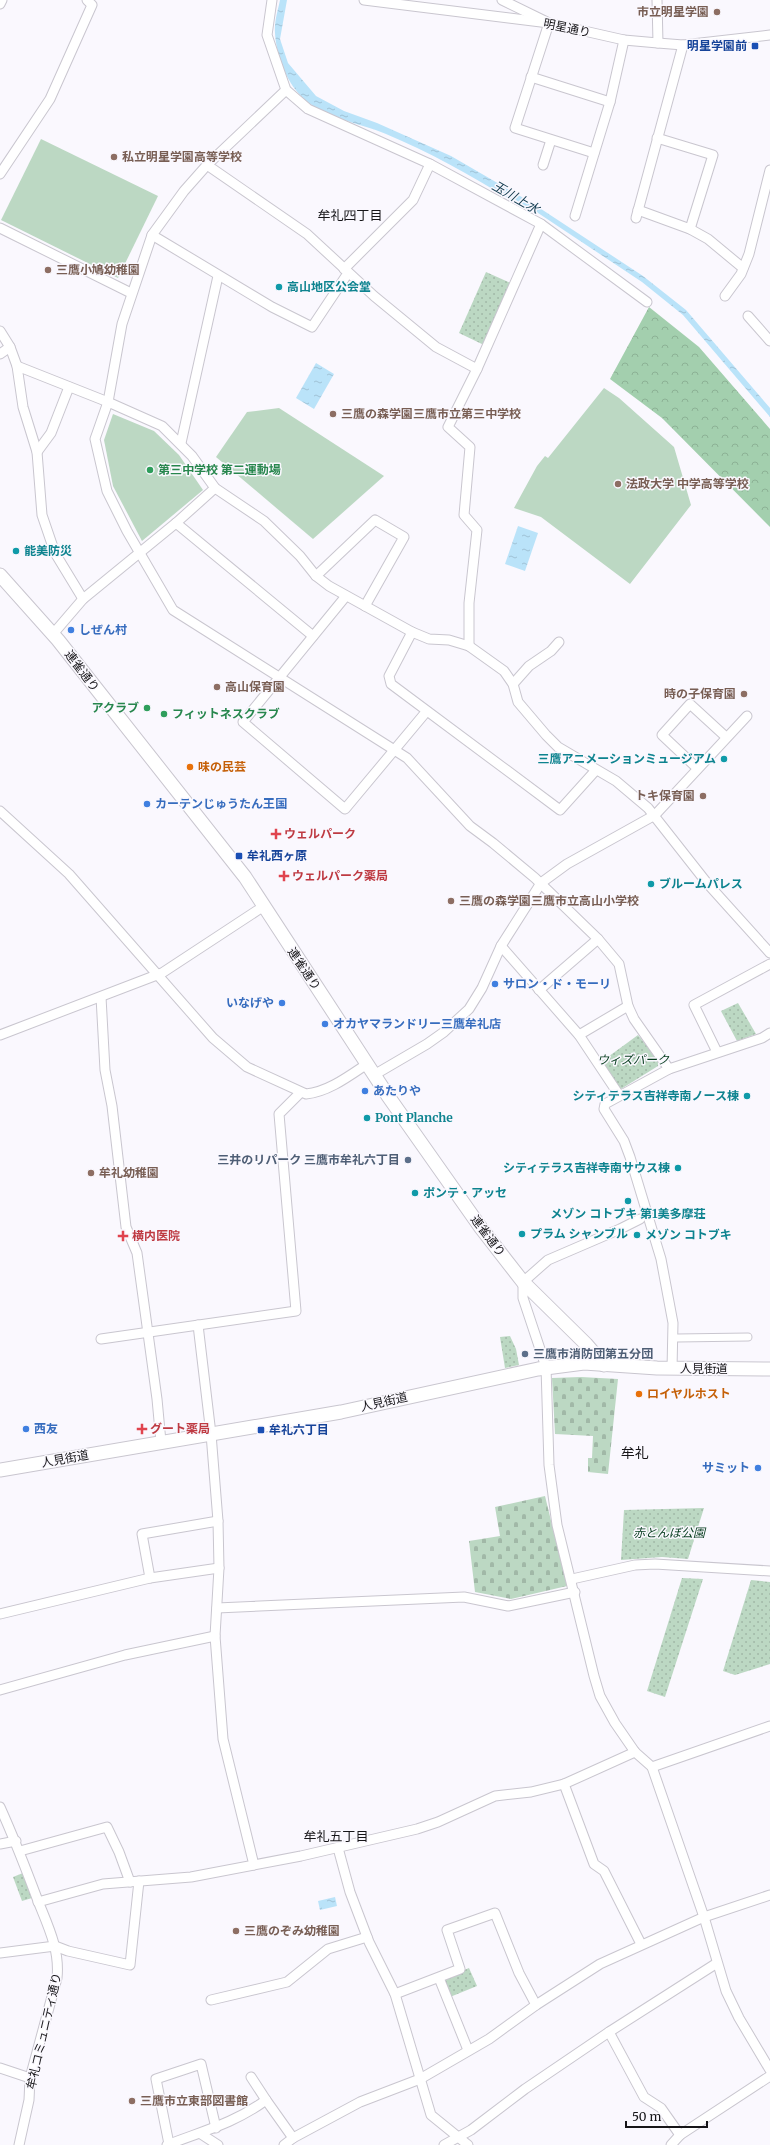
<svg xmlns="http://www.w3.org/2000/svg" width="770" height="2145" font-family="Merriweather,'Noto Sans JP',serif">
	<style>
		.grass { fill: #bcd8c3 }
		.forest { fill: url(#forest-crowns) }
		.cemetery { fill: url(#cemetery-stones) }
		.park { fill: url(#park-dots) }
		.water { fill: url(#water-ripples) }
		.lines { fill: none; stroke-linecap: round; stroke-linejoin: round }
		.pedestrian-casing { stroke: #c9c6cf; stroke-width: 9 }
		.minor-casing { stroke: #c9c6cf; stroke-width: 11 }
		.secondary-casing { stroke: #c9c6cf; stroke-width: 15 }
		.pedestrian { stroke: #fff; stroke-width: 7 }
		.minor { stroke: #fff; stroke-width: 9 }
		.secondary { stroke: #fff; stroke-width: 13 }
		.education-dot { fill: #8d6e63; stroke: #faf8fe; stroke-width: 1.5 }
		.transit-dot { fill: #1a4fb4; stroke: #faf8fe; stroke-width: 1.5 }
		.culture-dot { fill: #0f9aa8; stroke: #faf8fe; stroke-width: 1.5 }
		.leisure-dot { fill: #2e9e5b; stroke: #faf8fe; stroke-width: 1.5 }
		.shop-dot { fill: #3f7fe0; stroke: #faf8fe; stroke-width: 1.5 }
		.food-dot { fill: #e8710a; stroke: #faf8fe; stroke-width: 1.5 }
		.health-dot { fill: #e0444e; stroke: #faf8fe; stroke-width: 1.5 }
		.service-dot { fill: #5c6f8a; stroke: #faf8fe; stroke-width: 1.5 }
		.labels { text-anchor: middle; stroke-width: 3; stroke-linejoin: round; paint-order: stroke }
		.education-label { font-size: 12px; font-weight: bold; fill: #785e54; stroke: #faf8fe; text-anchor: start }
		.street-label { font-size: 12px; fill: #161518; stroke: #faf8fe }
		.transit-label { font-size: 12px; font-weight: bold; fill: #164399; stroke: #faf8fe; text-anchor: start }
		.culture-label { font-size: 12px; font-weight: bold; fill: #0d838f; stroke: #faf8fe; text-anchor: start }
		.leisure-label { font-size: 12px; font-weight: bold; fill: #27864d; stroke: #faf8fe; text-anchor: start }
		.shop-label { font-size: 12px; font-weight: bold; fill: #366cbe; stroke: #faf8fe; text-anchor: start }
		.food-label { font-size: 12px; font-weight: bold; fill: #c56008; stroke: #faf8fe; text-anchor: start }
		.health-label { font-size: 12px; font-weight: bold; fill: #be3a42; stroke: #faf8fe; text-anchor: start }
		.park-label { font-size: 12px; font-style: italic; fill: #053c1d; stroke: #faf8fe }
		.service-label { font-size: 12px; font-weight: bold; fill: #4e5e75; stroke: #faf8fe; text-anchor: end }
		.water-label { font-size: 13px; font-style: italic; fill: #133d51; stroke: #faf8fe }
		.neighbourhood-label { font-size: 13px; fill: #161518; stroke: #faf8fe }
		.quarter-label { font-size: 14px; fill: #161518; stroke: #faf8fe }
	</style>
	<defs>
		<pattern id="forest-crowns" width="20" height="18" patternUnits="userSpaceOnUse"><rect width="20" height="18" fill="#a3cfae"/><path d="M2 6a3 3 0 1 1 6 0M12 15a3 3 0 1 1 6 0" fill="none" stroke="#8cb195"/></pattern>
		<pattern id="cemetery-stones" width="16" height="16" patternUnits="userSpaceOnUse"><rect width="16" height="16" fill="#bcd8c3"/><path d="M2 7V4a2 2 0 0 1 4 0v3zM10 15v-3a2 2 0 0 1 4 0v3z" fill="#a1b8a7"/></pattern>
		<pattern id="park-dots" width="8" height="8" patternUnits="userSpaceOnUse"><rect width="8" height="8" fill="#bcd8c3"/><path d="M2 2h.1M6 6h.1" fill="none" stroke="#a1b8a7" stroke-width="1.8" stroke-linecap="round"/></pattern>
		<pattern id="water-ripples" width="26" height="14" patternUnits="userSpaceOnUse"><rect width="26" height="14" fill="#bae3f9"/><path d="M2 4q2-2 4 0t4 0M15 11q2-2 4 0t4 0" fill="none" stroke="#9fc2d5"/></pattern>
	</defs>
	<rect width="100%" height="100%" fill="#faf8fe"/>
	<!-- grass -->
	<g class="grass">
		<polygon points="41,139 158,196 118,278 1,220"/>
		<polygon points="604,388 619,398 674,447 691,505 630,584 541,517 514,508 537,466 545,456 548,458"/>
		<polygon points="279,408 384,476 313,539 216,457 247,412"/>
		<polygon points="113,414 154,431 179,455 203,490 142,541 113,486 104,440"/>
	</g>
	<!-- forest -->
	<polygon class="forest" points="649,307 699,347 770,429 770,527 662,418 610,379"/>
	<!-- cemetery -->
	<g class="cemetery">
		<polygon points="581,1377 618,1379 608,1474 588,1472 588,1458 592,1458 593,1436 555,1434 552,1378"/>
		<polygon points="545,1496 567,1586 511,1599 475,1592 469,1541 500,1536 495,1507"/>
	</g>
	<!-- park -->
	<g class="park">
		<polygon points="486,272 513,284 486,346 459,333"/>
		<polygon points="738,1003 756,1034 737,1041 721,1011"/>
		<polygon points="638,1035 659,1061 658,1066 621,1089 617,1087 601,1062"/>
		<polygon points="510,1336 516,1349 519,1365 505,1368 500,1337"/>
		<polygon points="704,1508 688,1559 662,1557 621,1560 624,1510"/>
		<polygon points="682,1578 703,1579 665,1697 647,1691"/>
		<polygon points="751,1580 770,1582 770,1664 735,1675 723,1671"/>
		<polygon points="23,1873 32,1898 22,1901 13,1877"/>
		<polygon points="469,1968 477,1986 450,1997 442,1979"/>
	</g>
	<!-- water -->
	<g class="water">
		<path d="M 280,0 L 287,0 L 280,39 L 288,63 L 316,96 L 344,111 L 377,123 L 451,156 L 532,203 L 643,276 L 686,310 L 770,408 L 770,417 L 683,315 L 642,282 L 532,209 L 525,209 C 481,181 434,154 386,134 C 360,123 322,118 301,96 C 286,81 276,54 275,33 C 274,22 278,10 280,0 Z"/>
		<polygon points="316,363 334,374 314,409 296,398"/>
		<polygon points="518,526 538,533 525,571 505,564"/>
		<polygon points="335,1897 337,1906 320,1910 318,1901"/>
	</g>
	<g class="lines">
		<!-- pedestrian casing -->
		<g class="pedestrian-casing">
			<polyline id="pedestrian" points="677,1338 748,1337"/>
		</g>
		<!-- minor casing -->
		<g class="minor-casing">
			<g id="minor">
				<polyline points="272,0 267,35 286,90 308,109 430,164 541,224 647,302"/>
				<polyline points="364,0 549,23 624,40 658,43 683,45 770,35"/>
				<polyline points="502,0 549,23 515,128 594,153"/>
				<polyline points="657,0 658,43"/>
				<polyline points="0,4 2,0"/>
				<polyline points="531,77 610,102"/>
				<polyline points="286,90 207,165 184,191 152,235 122,324 108,402 95,439 107,491 127,531 173,610 407,758 470,826 493,843 535,878 598,939 619,964 628,1006 634,1019 669,1069 605,1104 604,1109 624,1141 630,1157 661,1259 673,1323 672,1369"/>
				<polyline points="657,138 713,155 690,229"/>
				<polyline points="207,165 307,234 374,296 436,347 477,369"/>
				<polyline points="543,165 551,140"/>
				<polyline points="0,174 50,99 92,5 87,0"/>
				<polyline points="638,210 690,229 708,239 743,268"/>
				<polyline points="575,216 610,102 624,40"/>
				<polyline points="636,218 683,45"/>
				<polyline points="0,228 131,293"/>
				<polyline points="152,235 272,307 312,327 348,273"/>
				<polyline points="344,269 413,200 430,164"/>
				<polyline points="725,296 741,274 749,254 770,170"/>
				<polyline points="748,316 770,341"/>
				<polyline points="0,331 10,347 17,366 23,407 37,452 42,515 55,553 83,599"/>
				<polyline points="0,354 10,347"/>
				<polyline points="17,366 108,402 162,426 192,456 215,488 264,521 300,556 316,576 329,586 412,632 389,676 391,684 560,810 596,770"/>
				<polyline points="181,443 218,276"/>
				<polyline points="37,452 51,433 69,387"/>
				<polyline points="176,523 313,636"/>
				<polyline points="316,576 375,520 404,537 365,606"/>
				<polyline points="346,596 243,722 345,809 426,712"/>
				<polyline points="412,632 429,639 449,640 469,646 504,671 513,684 518,702 546,735 558,747 616,781 648,808 707,883 770,953"/>
				<polyline points="53,634 83,599 176,523 215,488"/>
				<polyline points="469,646 469,603 477,530 464,515 470,447 448,427 477,369 541,224"/>
				<polyline points="513,684 529,666 551,651 559,642"/>
				<polyline points="697,768 662,735 690,704 726,737"/>
				<path d="M 0,811 L 69,874 L 213,1038 L 247,1067 L 306,1094 C 328,1092 349,1076 367,1064"/>
				<polyline points="501,946 579,1035 619,1095"/>
				<polyline points="539,990 598,939"/>
				<polyline points="101,997 105,1070 112,1106 126,1227 137,1253 157,1399 161,1442"/>
				<polyline points="0,1035 162,973 264,906"/>
				<polyline points="579,1035 628,1006"/>
				<polyline points="717,1052 694,1005 770,964"/>
				<polyline points="669,1069 762,1038 770,1033"/>
				<polyline points="374,1075 427,1044 444,1032 469,1009 482,988 501,946 541,883 567,864 655,815 747,716"/>
				<polyline points="640,1219 620,1229 548,1260 523,1282 523,1298 546,1367 549,1465 557,1525 594,1676 600,1696 615,1723 635,1752 652,1767 704,1917 726,1991 739,2018 770,2070"/>
				<polyline points="198,1325 211,1434 218,1521 219,1568 215,1636 223,1739 254,1865"/>
				<polyline points="101,1339 296,1311 279,1114 300,1093"/>
				<polyline points="150,1578 142,1534 218,1521"/>
				<polyline points="572,1579 635,1565 655,1564 770,1571"/>
				<polyline points="217,1608 464,1597 508,1606 575,1592"/>
				<polyline points="0,1614 150,1578 219,1568"/>
				<polyline points="0,1690 125,1655 215,1636"/>
				<polyline points="652,1767 770,1726"/>
				<polyline points="564,1784 594,1864 604,1871 641,1944"/>
				<path d="M 0,1807 C 14,1838 26,1869 38,1901 C 48,1926 60,1950 57,1978 L 30,2078 L 29,2100 L 19,2145"/>
				<polyline points="0,1844 16,1841"/>
				<polyline points="338,1848 350,1892 369,1942 395,1994 431,2115 468,2145"/>
				<polyline points="20,1851 107,1827 119,1852 130,1882"/>
				<polyline points="38,1902 103,1884 191,1877 301,1856 417,1829 438,1822 495,1796 531,1792 564,1784 635,1752"/>
				<polyline points="0,1953 55,1946 68,1951 130,1965 139,1881"/>
				<polyline points="439,1978 468,2050"/>
				<polyline points="395,1994 460,1969 447,1930 495,1913 519,1973 536,2005"/>
				<polyline points="211,2000 287,1982 328,1949 367,1937"/>
				<polyline points="609,2032 644,2097 661,2108 680,2135"/>
				<polyline points="0,2068 30,2078"/>
				<polyline points="251,2077 266,2100"/>
				<polyline points="201,2134 218,2145"/>
				<polyline points="169,2144 156,2079 201,2064 216,2128"/>
				<path d="M 167,2145 C 203,2131 235,2123 266,2100 L 293,2138"/>
				<polyline points="284,2145 293,2138 360,2102 420,2079 489,2039 536,2005 600,1964 704,1917 770,1895"/>
				<polyline points="444,2145 471,2130 525,2089 609,2032 717,1963"/>
				<polyline points="671,2145 680,2135 770,2076"/>
			</g>
		</g>
		<!-- secondary casing -->
		<g class="secondary-casing">
			<g id="secondary">
				<polyline points="0,575 58,640 245,877 388,1096 481,1228 523,1282 586,1344 604,1365"/>
				<polyline points="0,1470 341,1412 538,1369 584,1363 657,1368 770,1369"/>
			</g>
		</g>
		<!-- pedestrian -->
		<use href="#pedestrian" class="pedestrian"/>
		<!-- minor -->
		<use href="#minor" class="minor"/>
		<!-- secondary -->
		<use href="#secondary" class="secondary"/>
	</g>
	<!-- markers -->
	<g class="education-dot">
		<circle cx="717" cy="12" r="4"/>
		<circle cx="114" cy="157" r="4"/>
		<circle cx="48" cy="270" r="4"/>
		<circle cx="333" cy="414" r="4"/>
		<circle cx="618" cy="484" r="4"/>
		<circle cx="217" cy="687" r="4"/>
		<circle cx="744" cy="694" r="4"/>
		<circle cx="703" cy="796" r="4"/>
		<circle cx="451" cy="901" r="4"/>
		<circle cx="91" cy="1173" r="4"/>
		<circle cx="236" cy="1931" r="4"/>
		<circle cx="132" cy="2101" r="4"/>
	</g>
	<g class="transit-dot">
		<rect x="751" y="42" width="8" height="8" rx="2"/>
		<rect x="235" y="852" width="8" height="8" rx="2"/>
		<rect x="257" y="1426" width="8" height="8" rx="2"/>
	</g>
	<g class="culture-dot">
		<circle cx="279" cy="287" r="4"/>
		<circle cx="16" cy="551" r="4"/>
		<circle cx="724" cy="759" r="4"/>
		<circle cx="651" cy="884" r="4"/>
		<circle cx="747" cy="1096" r="4"/>
		<circle cx="367" cy="1118" r="4"/>
		<circle cx="678" cy="1168" r="4"/>
		<circle cx="415" cy="1193" r="4"/>
		<circle cx="628" cy="1201" r="4"/>
		<circle cx="522" cy="1234" r="4"/>
		<circle cx="637" cy="1235" r="4"/>
	</g>
	<g class="leisure-dot">
		<circle cx="150" cy="470" r="4"/>
		<circle cx="147" cy="708" r="4"/>
		<circle cx="164" cy="714" r="4"/>
	</g>
	<g class="shop-dot">
		<circle cx="71" cy="630" r="4"/>
		<circle cx="147" cy="804" r="4"/>
		<circle cx="495" cy="984" r="4"/>
		<circle cx="282" cy="1003" r="4"/>
		<circle cx="325" cy="1024" r="4"/>
		<circle cx="365" cy="1091" r="4"/>
		<circle cx="26" cy="1429" r="4"/>
		<circle cx="758" cy="1468" r="4"/>
	</g>
	<g class="food-dot">
		<circle cx="190" cy="767" r="4"/>
		<circle cx="639" cy="1394" r="4"/>
	</g>
	<g class="health-dot">
		<path d="M274 828h4v4h4v4h-4v4h-4v-4h-4v-4h4z"/>
		<path d="M282 870h4v4h4v4h-4v4h-4v-4h-4v-4h4z"/>
		<path d="M121 1230h4v4h4v4h-4v4h-4v-4h-4v-4h4z"/>
		<path d="M140 1423h4v4h4v4h-4v4h-4v-4h-4v-4h4z"/>
	</g>
	<g class="service-dot">
		<circle cx="408" cy="1160" r="4"/>
		<circle cx="525" cy="1354" r="4"/>
	</g>
	<g class="labels">
		<!-- education labels -->
		<g class="education-label">
			<text x="709" y="16" text-anchor="end">市立明星学園</text>
			<text x="122" y="161">私立明星学園高等学校</text>
			<text x="56" y="274">三鷹小鳩幼稚園</text>
			<text x="341" y="418">三鷹の森学園三鷹市立第三中学校</text>
			<text x="626" y="488">法政大学 中学高等学校</text>
			<text x="225" y="691">高山保育園</text>
			<text x="736" y="698" text-anchor="end">時の子保育園</text>
			<text x="695" y="800" text-anchor="end">トキ保育園</text>
			<text x="459" y="905">三鷹の森学園三鷹市立高山小学校</text>
			<text x="99" y="1177">牟礼幼稚園</text>
			<text x="244" y="1935">三鷹のぞみ幼稚園</text>
			<text x="140" y="2105">三鷹市立東部図書館</text>
		</g>
		<!-- street labels -->
		<g class="street-label">
			<text transform="translate(567 28) rotate(12)" y="4">明星通り</text>
			<text transform="translate(82 671) rotate(53)" y="4">連雀通り</text>
			<text transform="translate(304 969) rotate(56)" y="4">連雀通り</text>
			<text transform="translate(488 1236) rotate(53)" y="4">連雀通り</text>
			<text x="704" y="1373">人見街道</text>
			<text transform="translate(384 1402) rotate(-13)" y="4">人見街道</text>
			<text transform="translate(65 1459) rotate(-10)" y="4">人見街道</text>
			<text transform="translate(44 2031) rotate(-77)" y="4">牟礼コミュニティ通り</text>
		</g>
		<!-- transit labels -->
		<g class="transit-label">
			<text x="747" y="50" text-anchor="end">明星学園前</text>
			<text x="247" y="860">牟礼西ヶ原</text>
			<text x="269" y="1434">牟礼六丁目</text>
		</g>
		<!-- culture labels -->
		<g class="culture-label">
			<text x="287" y="291">高山地区公会堂</text>
			<text x="24" y="555">能美防災</text>
			<text x="716" y="763" text-anchor="end">三鷹アニメーションミュージアム</text>
			<text x="659" y="888">ブルームパレス</text>
			<text x="739" y="1100" text-anchor="end">シティテラス吉祥寺南ノース棟</text>
			<text x="375" y="1122">Pont Planche</text>
			<text x="670" y="1172" text-anchor="end">シティテラス吉祥寺南サウス棟</text>
			<text x="423" y="1197">ポンテ・アッセ</text>
			<text x="628" y="1218" text-anchor="middle">メゾン コトブキ 第1美多摩荘</text>
			<text x="530" y="1238">プラム シャンブル</text>
			<text x="645" y="1239">メゾン コトブキ</text>
		</g>
		<!-- leisure labels -->
		<g class="leisure-label">
			<text x="158" y="474">第三中学校 第二運動場</text>
			<text x="139" y="712" text-anchor="end">アクラブ</text>
			<text x="172" y="718">フィットネスクラブ</text>
		</g>
		<!-- shop labels -->
		<g class="shop-label">
			<text x="79" y="634">しぜん村</text>
			<text x="155" y="808">カーテンじゅうたん王国</text>
			<text x="503" y="988">サロン・ド・モーリ</text>
			<text x="274" y="1007" text-anchor="end">いなげや</text>
			<text x="333" y="1028">オカヤマランドリー三鷹牟礼店</text>
			<text x="373" y="1095">あたりや</text>
			<text x="34" y="1433">西友</text>
			<text x="750" y="1472" text-anchor="end">サミット</text>
		</g>
		<!-- food labels -->
		<g class="food-label">
			<text x="198" y="771">味の民芸</text>
			<text x="647" y="1398">ロイヤルホスト</text>
		</g>
		<!-- health labels -->
		<g class="health-label">
			<text x="284" y="838">ウェルパーク</text>
			<text x="292" y="880">ウェルパーク薬局</text>
			<text x="132" y="1240">横内医院</text>
			<text x="150" y="1433">グート薬局</text>
		</g>
		<!-- park labels -->
		<g class="park-label">
			<text x="633" y="1064">ウィズパーク</text>
			<text x="669" y="1537">赤とんぼ公園</text>
		</g>
		<!-- service labels -->
		<g class="service-label">
			<text x="400" y="1164">三井のリパーク 三鷹市牟礼六丁目</text>
			<text x="533" y="1358" text-anchor="start">三鷹市消防団第五分団</text>
		</g>
		<!-- water labels -->
		<g class="water-label">
			<text transform="translate(516 197) rotate(30)" y="5">玉川上水</text>
		</g>
		<!-- neighbourhood labels -->
		<g class="neighbourhood-label">
			<text x="350" y="220">牟礼四丁目</text>
			<text x="336" y="1841">牟礼五丁目</text>
		</g>
		<!-- quarter labels -->
		<g class="quarter-label">
			<text x="635" y="1458">牟礼</text>
		</g>
	</g>
	<!-- scale -->
	<path d="M626 2121v6h81v-6" fill="none" stroke="#161518" stroke-width="2"/>
	<text x="632" y="2121" font-size="12" fill="#161518" stroke="#faf8fe" stroke-width="3" paint-order="stroke">50 m</text>
</svg>
